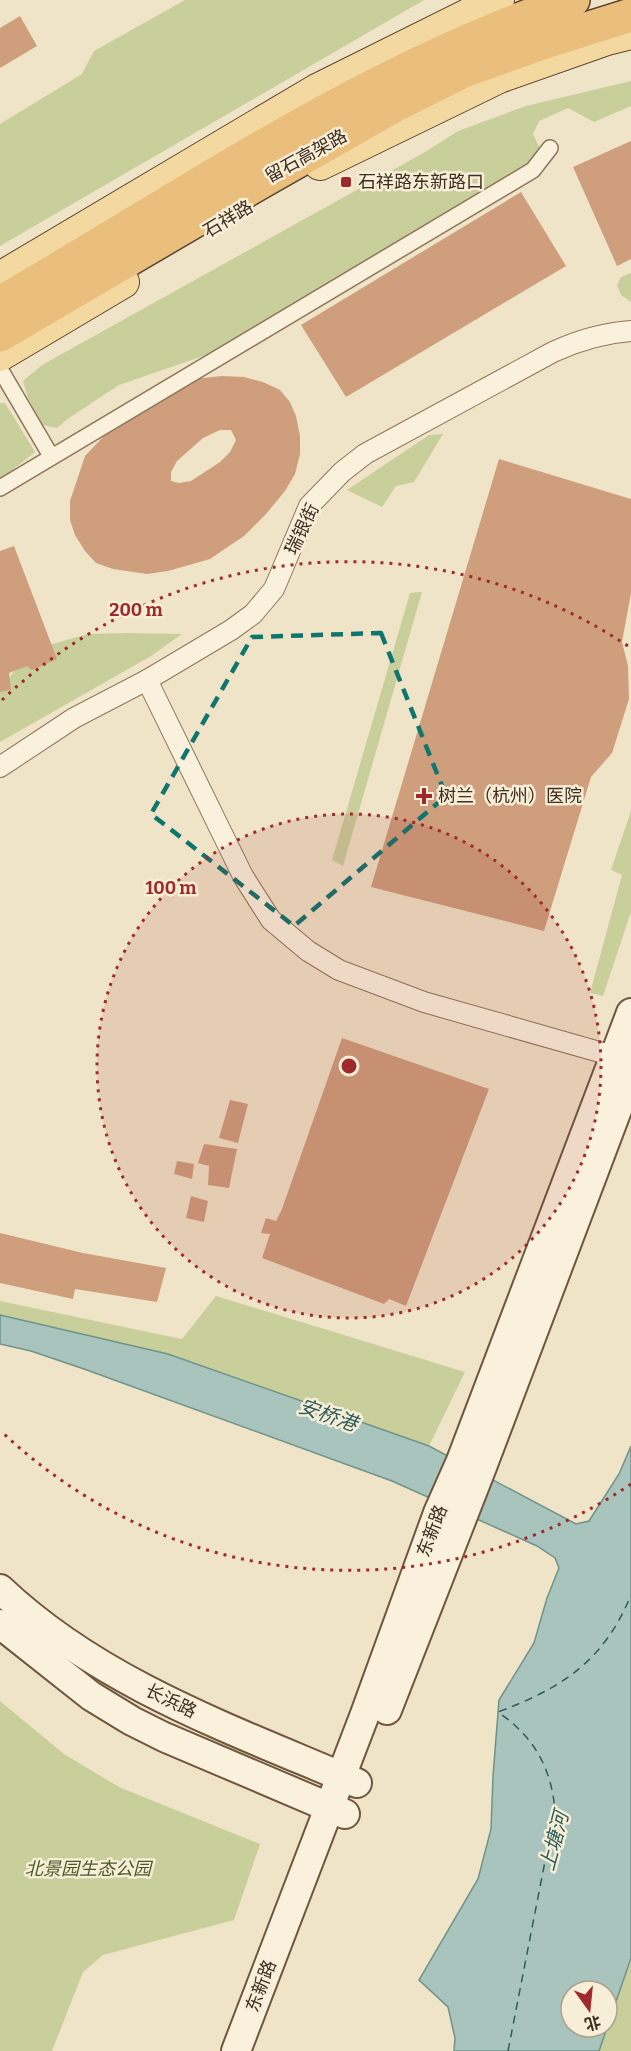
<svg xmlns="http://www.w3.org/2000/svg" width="631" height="2051" font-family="Bitter,'Noto Sans SC',serif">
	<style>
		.green { fill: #c9cf9b }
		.water { fill: #a9c4bc; stroke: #6f938a; stroke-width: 1.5; fill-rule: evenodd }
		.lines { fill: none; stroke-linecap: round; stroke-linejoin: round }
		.ferry { stroke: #2f5d5a; stroke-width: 1.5; stroke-dasharray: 8 6; stroke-linecap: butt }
		.building { fill: #cf9f7d; fill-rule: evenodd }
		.pedestrian-casing { stroke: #8d765c; stroke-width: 18 }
		.minor-casing { stroke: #8d765c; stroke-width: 22 }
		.secondary-casing { stroke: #6f573f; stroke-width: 32 }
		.primary-casing { stroke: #5b4430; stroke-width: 34 }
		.trunk-casing { stroke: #5b4430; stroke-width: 36 }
		.pedestrian { stroke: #faf1dc; stroke-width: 15 }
		.minor { stroke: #faf1dc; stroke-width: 20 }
		.secondary { stroke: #faf1dc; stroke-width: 28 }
		.primary { stroke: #f3d9a0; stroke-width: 32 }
		.trunk { stroke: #eabe7c; stroke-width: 33 }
		.marked { fill: none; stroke: #0f766e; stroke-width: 4.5; stroke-dasharray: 12 8; stroke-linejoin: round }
		.ring { fill: none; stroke: #9e2a2b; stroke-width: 3; stroke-dasharray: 3 6 }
		.poi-dot { fill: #9e2a2b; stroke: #f7eed8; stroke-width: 2 }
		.labels { text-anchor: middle; stroke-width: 5; stroke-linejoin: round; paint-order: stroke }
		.street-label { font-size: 18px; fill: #3d2e20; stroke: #f7eed8 }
		.poi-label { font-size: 18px; fill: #3d2e20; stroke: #f7eed8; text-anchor: start }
		.park-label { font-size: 18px; font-style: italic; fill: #4d5a26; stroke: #f7eed8 }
		.water-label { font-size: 20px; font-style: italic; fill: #2f5d5a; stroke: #f7eed8 }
		.centre { fill: #9e2a2b; stroke: #f7eed8; stroke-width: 3 }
		.ring-label { font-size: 18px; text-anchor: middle; font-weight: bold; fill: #9e2a2b; stroke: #f7eed8; stroke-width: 5; stroke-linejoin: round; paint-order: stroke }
	</style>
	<rect width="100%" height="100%" fill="#f0e4c8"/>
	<!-- green -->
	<g class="green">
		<polygon points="185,0 424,0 0,246 0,124 82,74 94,51"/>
		<polygon points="631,81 631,106 594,122 568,108 539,121 533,134 543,155 241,343 119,385 69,418 57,428 43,425 28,398 23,381 42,365 425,152 458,131 526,106"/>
		<polygon points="631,273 631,302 621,295 617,285 621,277"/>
		<polygon points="0,403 5,403 35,452 0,480"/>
		<polygon points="443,434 414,482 396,486 382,507 347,490 429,435"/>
		<polygon points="422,592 343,866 332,860 410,593"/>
		<polygon points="128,633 182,634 151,656 0,742 0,689 31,650 88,634"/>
		<polygon points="631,811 631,912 603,996 590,993 622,875 611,870"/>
		<polygon points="216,1296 465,1372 429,1446 168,1354 0,1315 0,1301 182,1339"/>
		<polygon points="0,1701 64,1754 119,1787 260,1844 234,1920 103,1955 83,1972 52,2051 0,2051"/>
		<polygon points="631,1958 631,2051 599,2051"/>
	</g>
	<!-- water -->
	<path class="water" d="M 0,1315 L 168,1354 L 429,1446 L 576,1524 L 589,1521 L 619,1474 L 631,1446 L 631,1958 L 599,2051 L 454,2051 L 455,2038 L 448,2007 L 419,1980 L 478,1879 L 491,1829 L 493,1776 L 499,1700 L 534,1643 L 547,1598 L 559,1568 L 555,1558 L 537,1546 L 392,1481 L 84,1369 L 31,1351 L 0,1344 ZM 571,1991 L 607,1991 L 607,2027 L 571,2027 Z"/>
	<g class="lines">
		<!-- ferry -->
		<path class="ferry" d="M 508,2051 L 555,1810 C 551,1767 534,1737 498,1712 C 562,1688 604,1661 631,1595"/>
	</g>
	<!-- building -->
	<g class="building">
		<polygon points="20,16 37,46 0,68 0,28"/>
		<polygon points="631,141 631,259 617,266 573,167"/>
		<polygon points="521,192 566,266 346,397 301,325"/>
		<path d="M 222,376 L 244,377 L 263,382 L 280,390 L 290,402 L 296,416 L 300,436 L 300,454 L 295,474 L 285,491 L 266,514 L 244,536 L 210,559 L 168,571 L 147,574 L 113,569 L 96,563 L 85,551 L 75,535 L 70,520 L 70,501 L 85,456 L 122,417 L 194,379 ZM 220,430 L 231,430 L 236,440 L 230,452 L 220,462 L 191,481 L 179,483 L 171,481 L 171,472 L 177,461 L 203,438 Z"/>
		<polygon points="499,459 631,499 631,593 622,642 628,666 629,699 612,753 591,777 544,931 371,887"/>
		<polygon points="14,546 57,659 32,670 27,666 9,673 11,690 0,692 0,551"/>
		<polygon points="342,1038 489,1089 406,1306 389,1299 384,1304 262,1258 270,1234 261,1233 266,1218 276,1221 282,1209"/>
		<polygon points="230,1100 248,1104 238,1143 219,1138"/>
		<polygon points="204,1144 237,1149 229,1188 208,1185 209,1166 198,1163"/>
		<polygon points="177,1161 194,1164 192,1179 174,1174"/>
		<polygon points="191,1196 208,1201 204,1222 186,1218"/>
		<polygon points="0,1233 83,1253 166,1268 157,1302 75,1289 73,1299 0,1283"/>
	</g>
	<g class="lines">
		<!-- pedestrian casing -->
		<g class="pedestrian-casing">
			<g id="pedestrian">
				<polyline points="0,369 51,456"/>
				<polyline points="0,488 533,170 550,148"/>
			</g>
		</g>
		<!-- minor casing -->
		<g class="minor-casing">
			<g id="minor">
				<polyline points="147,680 243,876 271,920 308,951 339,970 424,1002 624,1059"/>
				<path d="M 0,767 L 74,718 L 147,680 L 231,630 L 253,614 L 274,589 L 309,506 L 342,472 L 365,454 L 553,352 C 579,340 603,333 631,331"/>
			</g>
		</g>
		<!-- secondary casing -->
		<g class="secondary-casing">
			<g id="secondary">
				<path d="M 0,1589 C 99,1683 233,1730 357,1783"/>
				<polyline points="0,1624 91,1696 132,1721 164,1737 345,1814"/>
				<polyline points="387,1710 482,1467 631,1073"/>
				<polyline points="236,2051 365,1714 438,1513 461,1461 631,1013"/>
			</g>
		</g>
		<!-- primary casing -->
		<g class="primary-casing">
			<g id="primary">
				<polyline points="320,164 499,77 607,39 631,33"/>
				<polyline points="0,278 317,90 498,0"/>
				<polyline points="0,355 123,282"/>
			</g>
		</g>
		<!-- trunk casing -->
		<g class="trunk-casing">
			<g id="trunk">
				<path d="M 0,303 C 188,194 365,70 573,0"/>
				<polyline points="0,335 259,183 396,105 464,71 545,42 631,15"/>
			</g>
		</g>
		<!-- pedestrian -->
		<use href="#pedestrian" class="pedestrian"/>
		<!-- minor -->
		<use href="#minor" class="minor"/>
		<!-- secondary -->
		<use href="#secondary" class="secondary"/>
		<!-- primary -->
		<use href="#primary" class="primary"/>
		<!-- trunk -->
		<use href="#trunk" class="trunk"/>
	</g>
	<!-- marked area -->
	<path class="marked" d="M 381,633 L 446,796 L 294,926 L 151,814 L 252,637 Z"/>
	<!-- distance rings -->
	<circle cx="349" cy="1066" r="252" fill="#9e2a2b" fill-opacity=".12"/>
	<g class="ring">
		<circle cx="349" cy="1066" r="252"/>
		<path d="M631 1484A504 504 0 0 1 2 1432M2 700A504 504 0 0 1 631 648"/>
	</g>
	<!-- markers -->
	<g class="poi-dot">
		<rect x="340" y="176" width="12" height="12" rx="3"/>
		<path d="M421 787h6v6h6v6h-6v6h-6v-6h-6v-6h6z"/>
	</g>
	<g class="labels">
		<!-- street labels -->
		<g class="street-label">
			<text transform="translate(306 156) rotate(-29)" y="6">留石高架路</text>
			<text transform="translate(228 219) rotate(-31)" y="6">石祥路</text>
			<text transform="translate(302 529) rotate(-64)" y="6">瑞银街</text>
			<text transform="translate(432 1531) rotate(-69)" y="6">东新路</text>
			<text transform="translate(171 1701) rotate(26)" y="6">长浜路</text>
			<text transform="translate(261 1986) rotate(-69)" y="6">东新路</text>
		</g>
		<!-- poi labels -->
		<g class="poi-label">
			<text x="358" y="188">石祥路东新路口</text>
			<text x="438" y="802">树兰（杭州）医院</text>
		</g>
		<!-- park labels -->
		<g class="park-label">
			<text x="88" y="1875">北景园生态公园</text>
		</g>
		<!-- water labels -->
		<g class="water-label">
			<text transform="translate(328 1415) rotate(19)" y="7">安桥港</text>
			<text transform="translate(554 1841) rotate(-75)" y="7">上塘河</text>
		</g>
	</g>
	<circle cx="349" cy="1066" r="9" class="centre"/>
	<g class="ring-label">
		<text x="136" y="616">200 m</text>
		<text x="171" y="894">100 m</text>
	</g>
	<!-- north arrow -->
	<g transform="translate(589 2009) rotate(165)"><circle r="28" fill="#f7eed8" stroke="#ada18e" stroke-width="1.5"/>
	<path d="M0-4.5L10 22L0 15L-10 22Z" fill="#9e2a2b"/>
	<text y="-9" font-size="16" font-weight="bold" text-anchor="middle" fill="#3d2e20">北</text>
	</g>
</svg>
